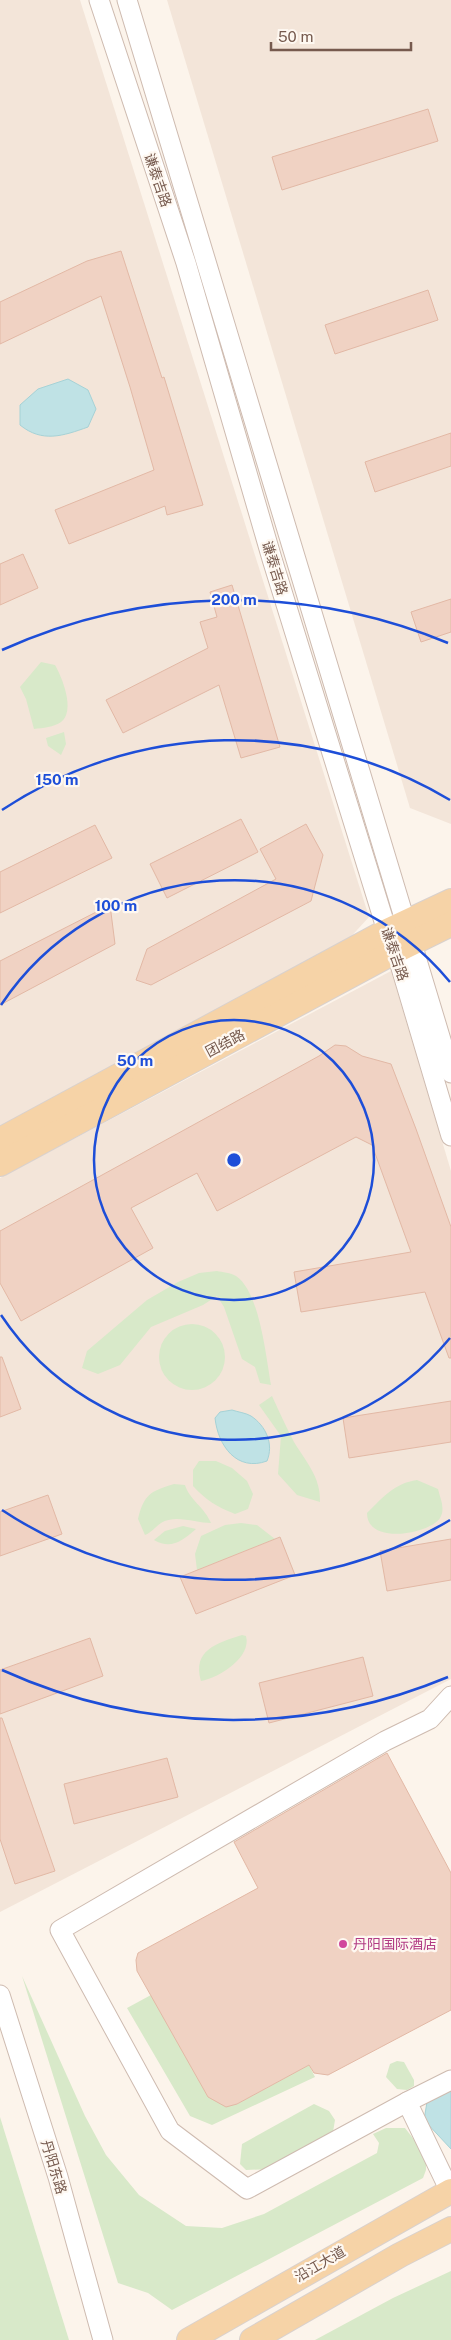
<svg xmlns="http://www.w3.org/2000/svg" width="451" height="2340" font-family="'Public Sans','Noto Sans SC',sans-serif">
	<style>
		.residential { fill: #f3e5d9 }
		.green { fill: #d8e9c9 }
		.water { fill: #bfe2e5; stroke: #a6d2d6 }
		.building { fill: #f0d2c3; stroke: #e2b8a5 }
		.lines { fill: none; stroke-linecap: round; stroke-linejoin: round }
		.minor-casing { stroke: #cebbb0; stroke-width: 21 }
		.major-casing { stroke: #d9d1cd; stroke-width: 26 }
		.minor { stroke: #fff; stroke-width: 19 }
		.major { stroke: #f6d3a7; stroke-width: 24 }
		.ring { fill: none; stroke: #1d4ed8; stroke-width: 2.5 }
		.hotel-dot { fill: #d1479c; stroke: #fef8f1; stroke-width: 2 }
		.labels { text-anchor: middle; stroke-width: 4.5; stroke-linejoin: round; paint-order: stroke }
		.street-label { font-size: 14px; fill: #765a4e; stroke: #fef8f1 }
		.hotel-label { font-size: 14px; fill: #b23c85; stroke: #fef8f1; text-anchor: start }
		.centre { fill: #1d4ed8; stroke: #fef8f1; stroke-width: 2.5 }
		.ring-label { font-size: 15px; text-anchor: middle; font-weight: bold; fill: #1d4ed8; stroke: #fef8f1; stroke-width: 4.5; stroke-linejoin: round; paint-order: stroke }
	</style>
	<rect width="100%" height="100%" fill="#fcf4eb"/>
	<!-- residential -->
	<g class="residential">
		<polygon points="0,0 80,0 369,917 346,942 0,1130"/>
		<polygon points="167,0 451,0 451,824 410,808"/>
		<polygon points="391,971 451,1171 451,1679 0,1912 0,1178"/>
	</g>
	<!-- green -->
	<g class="green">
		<path d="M 41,662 L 55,665 C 62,677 76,711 61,722 C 54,727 43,728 34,729 L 26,699 L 20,687 Z"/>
		<polygon points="64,732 66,744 61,755 48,746 46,738"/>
		<path d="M 217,1271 C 222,1272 231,1273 236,1276 C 260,1292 266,1358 271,1385 L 260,1383 L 255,1367 L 242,1359 L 224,1307 L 217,1296 L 203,1305 L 151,1327 L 120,1365 L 98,1374 L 82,1368 L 87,1351 L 147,1300 L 178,1282 L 199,1273 Z"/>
		<circle cx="192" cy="1357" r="33"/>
		<path d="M 272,1396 C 279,1411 286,1427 294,1442 C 306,1462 321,1477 320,1502 L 297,1495 L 278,1474 L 281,1436 L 259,1405 Z"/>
		<path d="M 199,1461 L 216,1461 L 232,1468 L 247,1481 L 253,1494 L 248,1509 L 235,1514 C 217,1507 206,1500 193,1486 L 193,1470 Z"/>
		<path d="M 417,1480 L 438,1489 C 440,1498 445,1507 441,1516 C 435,1533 367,1547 367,1513 C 382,1498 395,1483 417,1480 Z"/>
		<path d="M 174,1484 L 185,1485 C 189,1499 205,1508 211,1523 C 196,1523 175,1514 161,1523 C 155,1527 152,1532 145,1535 L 138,1519 C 144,1494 151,1491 174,1484 Z"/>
		<polygon points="241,1523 257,1525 275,1539 197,1570 195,1554 201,1536 225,1525"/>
		<path d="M 183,1526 L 196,1529 C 182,1541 171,1550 154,1540 L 165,1531 Z"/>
		<path d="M 242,1635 L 246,1636 C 252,1657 219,1678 201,1681 C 192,1650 217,1643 242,1635 Z"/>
		<polygon points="22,1976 85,2116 106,2155 139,2195 186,2226 222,2228 264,2214 377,2153 379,2143 373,2134 386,2128 405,2128 426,2155 426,2170 423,2178 172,2310 148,2293 118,2283"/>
		<polygon points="151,1995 226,2106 237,2104 309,2065 315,2077 212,2125 190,2116 127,2008"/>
		<polygon points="397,2061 404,2062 414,2080 414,2086 407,2090 397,2089 386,2077 390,2064"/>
		<polygon points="314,2104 329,2111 335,2120 333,2132 271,2169 246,2170 240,2164 242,2144"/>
		<polygon points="0,2117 69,2340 0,2340"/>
		<polygon points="451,2271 451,2340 315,2340 393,2298"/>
	</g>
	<!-- water -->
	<g class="water">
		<path d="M 68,379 L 88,390 L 96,409 L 88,427 C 63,436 42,443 20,425 L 20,405 L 38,389 Z"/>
		<path d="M 232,1410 C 238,1412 246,1413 251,1416 C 266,1426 274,1444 267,1461 C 237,1472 218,1446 215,1418 L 220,1412 Z"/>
		<polygon points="451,2090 451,2149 424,2120 427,2102"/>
	</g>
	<!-- building -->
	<g class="building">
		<polygon points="428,109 438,141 282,190 272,157"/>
		<polygon points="121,251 162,378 164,377 203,505 167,515 165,506 69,544 55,510 154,470 130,387 101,296 0,344 0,302 87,261"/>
		<polygon points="428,290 438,320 335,354 325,325"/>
		<polygon points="451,433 451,466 375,492 365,462"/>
		<polygon points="23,554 38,588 0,605 0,564"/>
		<polygon points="232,585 280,747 241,758 219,685 123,733 106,700 208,648 200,622 217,617 210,592"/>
		<polygon points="451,599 451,632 421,642 411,612"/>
		<polygon points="241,819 258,852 167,898 150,864"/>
		<polygon points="306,824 323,855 311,901 151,985 136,980 147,949 276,879 260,849"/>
		<polygon points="95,825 112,858 0,913 0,872"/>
		<polygon points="110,905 115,944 0,1005 0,961"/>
		<polygon points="335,1045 346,1046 362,1056 391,1064 416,1129 451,1227 451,1358 449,1358 425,1292 301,1312 294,1272 411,1252 372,1145 356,1137 217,1211 197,1173 131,1208 153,1248 21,1321 0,1283 0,1231 319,1056"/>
		<polygon points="0,1357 2,1357 21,1409 0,1417"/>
		<polygon points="451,1401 451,1442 349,1458 343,1418"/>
		<polygon points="48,1495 62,1534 0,1556 0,1512"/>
		<polygon points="280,1537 295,1575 196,1614 180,1577"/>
		<polygon points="451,1539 451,1580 387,1591 380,1551"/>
		<polygon points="90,1638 103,1676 0,1714 0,1670"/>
		<polygon points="363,1657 373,1696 269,1723 259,1683"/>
		<polygon points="0,1718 2,1718 55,1871 15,1884 0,1839"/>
		<polygon points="387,1753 451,1873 451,2010 328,2075 314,2073 309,2065 237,2104 226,2107 208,2097 137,1971 136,1960 138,1953 258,1888 234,1842"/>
		<polygon points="167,1758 178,1797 74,1824 64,1784"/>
	</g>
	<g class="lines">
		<!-- minor casing -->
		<g class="minor-casing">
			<g id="minor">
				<polyline points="99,0 186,263 272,559 387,931 396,951 451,1136"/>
				<polyline points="127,0 451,1073"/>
				<polyline points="0,1995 58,2177 103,2340"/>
				<polyline points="407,2102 247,2189 170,2131 60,1930 385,1741 430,1719 451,1696"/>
				<polyline points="450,2191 407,2102 451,2080"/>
			</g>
		</g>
		<!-- major casing -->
		<g class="major-casing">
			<g id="major">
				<polyline points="0,1140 387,931 451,901"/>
				<polyline points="0,1164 396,951 451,924"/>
				<polyline points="189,2340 451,2191"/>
				<polyline points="252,2340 400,2255 451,2229"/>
			</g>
		</g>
		<!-- minor -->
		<use href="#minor" class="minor"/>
		<!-- major -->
		<use href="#major" class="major"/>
	</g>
	<!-- distance rings -->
	<g class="ring">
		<circle cx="234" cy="1160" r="140"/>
		<path d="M450 1338A280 280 0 0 1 1 1315M1 1005A280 280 0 0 1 450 982"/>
		<path d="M450 1520A420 420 0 0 1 2 1510M2 810A420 420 0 0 1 450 800"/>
		<path d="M448 1677A560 560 0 0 1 2 1670M2 650A560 560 0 0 1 448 643"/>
	</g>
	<!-- markers -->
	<circle class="hotel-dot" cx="343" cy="1944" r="5"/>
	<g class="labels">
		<!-- street labels -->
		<g class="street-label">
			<text transform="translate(158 180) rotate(71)" y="5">谦泰吉路</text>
			<text transform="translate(275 568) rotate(73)" y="5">谦泰吉路</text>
			<text transform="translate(395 954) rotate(71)" y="5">谦泰吉路</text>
			<text transform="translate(225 1043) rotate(-28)" y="5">团结路</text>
			<text transform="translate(54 2167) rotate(73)" y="5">丹阳东路</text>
			<text transform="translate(320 2264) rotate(-30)" y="5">沿江大道</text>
		</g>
		<!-- hotel labels -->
		<g class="hotel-label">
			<text x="353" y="1949">丹阳国际酒店</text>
		</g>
	</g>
	<circle cx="234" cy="1160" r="8" class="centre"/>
	<g class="ring-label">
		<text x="234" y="605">200 m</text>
		<text x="57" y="785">150 m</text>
		<text x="116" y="911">100 m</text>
		<text x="135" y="1066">50 m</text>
	</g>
	<!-- scale -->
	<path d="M271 42v8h140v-8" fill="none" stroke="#765a4e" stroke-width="2.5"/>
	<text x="278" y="42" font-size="15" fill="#765a4e" stroke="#fef8f1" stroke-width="4" paint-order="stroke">50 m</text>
</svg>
